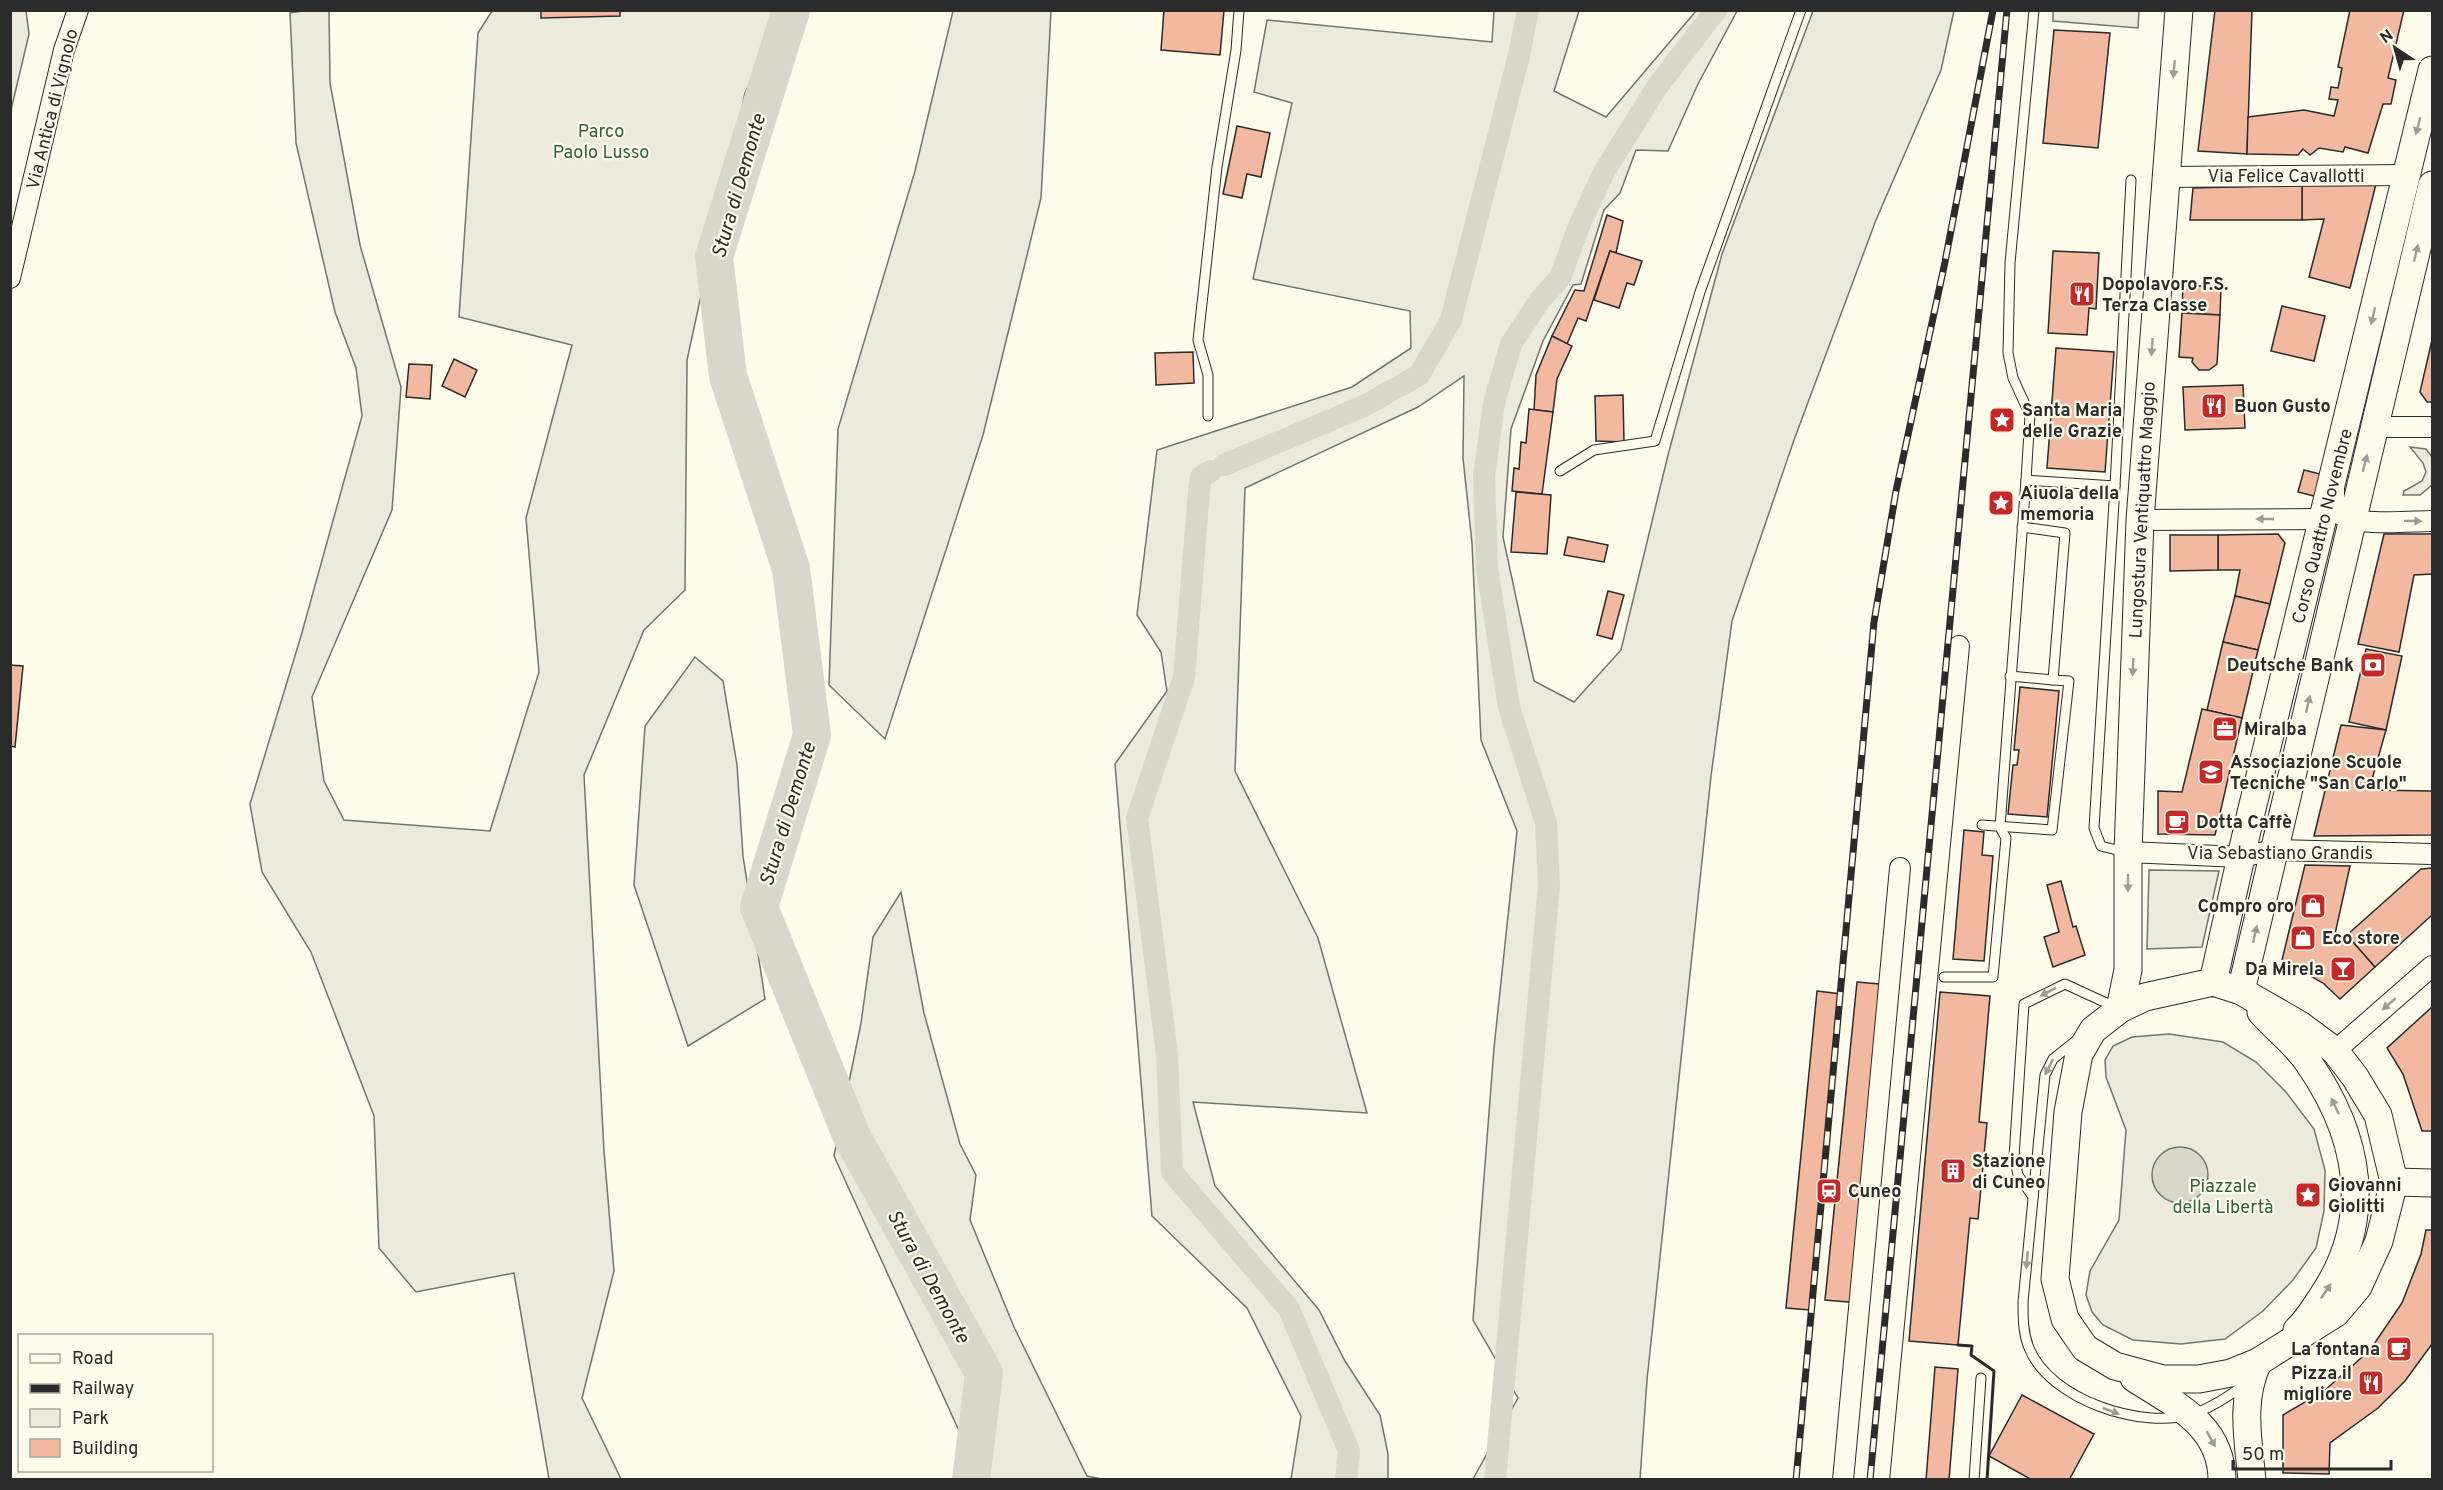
<svg xmlns="http://www.w3.org/2000/svg" width="2443" height="1490" font-family="Overpass,sans-serif">
	<style>
		.green { fill: #ecebdb; stroke: #74746e; stroke-width: 1.5 }
		.water { fill: #d8d7c9; stroke: #74746e; stroke-width: 1.5 }
		.lines { fill: none; stroke-linecap: round; stroke-linejoin: round }
		.canal { stroke: #d8d7c9; stroke-width: 22 }
		.river { stroke: #d8d7c9; stroke-width: 38 }
		.building { fill: #f2b8a0; stroke: #2b2b2b; stroke-width: 1.5 }
		.lane-casing { stroke: #2b2b2b; stroke-width: 11 }
		.street-casing { stroke: #2b2b2b; stroke-width: 22 }
		.secondary-casing { stroke: #2b2b2b; stroke-width: 29 }
		.lane { stroke: #fdfbea; stroke-width: 9 }
		.street { stroke: #fdfbea; stroke-width: 20 }
		.secondary { stroke: #fdfbea; stroke-width: 27 }
		.rail-casing { stroke: #2b2b2b; stroke-width: 7 }
		.rail { stroke: #fdfbea; stroke-width: 4.5; stroke-dasharray: 14; stroke-linecap: butt }
		.wall { stroke: #2b2b2b; stroke-width: 3 }
		.oneway { fill: #9e9d94 }
		.labels { text-anchor: middle; stroke-width: 4.5; stroke-linejoin: round; paint-order: stroke }
		.street-label { font-size: 18px; fill: #2b2b2b; stroke: #fdfbea }
		.park-label { font-size: 18px; fill: #34623c; stroke: #fdfbea }
		.poi-label { font-size: 18px; font-weight: bold; fill: #2b2b2b; stroke: #fdfbea; text-anchor: start }
		.water-label { font-size: 20px; font-style: italic; fill: #2b2b2b; stroke: #fdfbea }
	</style>
	<rect width="100%" height="100%" fill="#fdfbea"/>
	<!-- green -->
	<g class="green">
		<polygon points="11,10 26,11 29,34 11,110"/>
		<polygon points="303,11 329,11 330,83 360,245 401,387 392,510 312,697 324,781 344,820 490,831 539,672 526,518 572,345 459,317 478,33 492,11 783,11 745,93 687,360 685,590 644,630 584,775 604,1151 614,1271 582,1398 621,1479 549,1479 514,1273 416,1292 379,1248 374,1116 311,952 262,872 250,804 301,636 362,416 356,368 335,312 296,143 290,13"/>
		<polygon points="953,11 1051,11 1041,198 983,435 885,739 829,685 838,429 915,171"/>
		<polygon points="1494,11 1579,11 1554,91 1606,117 1696,11 1737,11 1698,84 1668,151 1636,150 1620,193 1604,210 1581,284 1573,285 1543,341 1511,429 1503,537 1534,681 1574,702 1621,650 1668,455 1722,254 1813,11 1954,11 1941,70 1876,220 1794,440 1732,621 1711,776 1647,1380 1640,1479 1473,1479 1518,1398 1473,1320 1494,1048 1517,831 1481,740 1472,543 1463,458 1464,376 1418,407 1245,488 1235,771 1318,938 1367,1113 1193,1102 1215,1186 1319,1310 1345,1361 1380,1415 1388,1454 1388,1479 1291,1479 1301,1416 1247,1308 1152,1216 1115,764 1167,691 1161,652 1137,615 1157,450 1352,387 1411,348 1410,311 1253,279 1292,103 1254,92 1267,20 1492,42"/>
		<polygon points="2053,11 2139,11 2138,28 2053,21"/>
		<polygon points="2410,447 2426,449 2432,457 2432,485 2420,495 2403,495 2404,491 2422,481 2426,472 2423,463"/>
		<polygon points="695,657 723,681 737,765 743,856 765,999 688,1046 634,885 645,726"/>
		<polygon points="2149,870 2219,871 2202,947 2147,949"/>
		<polygon points="901,892 924,1013 960,1144 976,1175 970,1220 1014,1327 1087,1476 1102,1479 981,1479 834,1156 861,1023 873,937"/>
		<polygon points="2169,1034 2223,1042 2256,1062 2286,1092 2314,1129 2325,1170 2324,1211 2316,1248 2293,1280 2263,1311 2225,1339 2181,1344 2133,1340 2103,1325 2092,1312 2086,1295 2090,1271 2119,1220 2126,1130 2106,1077 2105,1060 2113,1046 2132,1037"/>
	</g>
	<!-- water -->
	<circle class="water" cx="2180" cy="1175" r="28"/>
	<g class="lines">
		<!-- canal -->
		<g class="canal">
			<polyline points="1224,465 1364,406 1419,375 1451,320 1519,55 1528,10"/>
			<polyline points="1211,471 1201,477 1199,491 1184,677 1137,818 1167,1054 1172,1172 1289,1309 1349,1451 1346,1480"/>
			<polyline points="1495,1480 1549,885 1546,823 1509,707 1487,568 1484,476 1494,403 1511,344 1540,300 1560,278 1579,226 1604,172 1657,87 1716,10"/>
		</g>
		<!-- river -->
		<polyline class="river" points="791,10 714,257 728,376 791,569 812,735 759,907 852,1137 984,1373 971,1480"/>
	</g>
	<!-- building -->
	<g class="building">
		<polygon points="541,10 620,10 620,16 541,18"/>
		<polygon points="1164,10 1224,10 1220,55 1161,50"/>
		<polygon points="2215,10 2252,10 2247,154 2198,151"/>
		<polygon points="2350,10 2404,10 2388,78 2396,80 2391,104 2383,104 2368,153 2345,147 2343,152 2319,148 2310,155 2303,149 2298,155 2247,154 2248,117 2304,110 2334,116 2338,100 2329,99 2331,87 2338,88 2342,68 2338,67"/>
		<polygon points="2054,30 2110,33 2098,148 2043,143"/>
		<polygon points="1237,126 1270,133 1261,177 1247,174 1242,198 1223,194"/>
		<polygon points="2376,184 2350,288 2309,277 2324,219 2302,220 2302,185"/>
		<polygon points="2302,185 2302,220 2190,220 2193,188"/>
		<polygon points="1607,215 1623,221 1616,253 1610,251 1586,321 1578,318 1567,344 1552,336 1575,290 1584,291"/>
		<polygon points="1610,251 1642,261 1634,285 1627,283 1619,308 1594,300"/>
		<polygon points="2053,251 2099,253 2096,309 2089,308 2087,335 2048,333"/>
		<polygon points="2183,285 2221,287 2220,315 2182,313"/>
		<polygon points="2282,306 2325,316 2314,361 2271,351"/>
		<polygon points="2182,313 2220,315 2217,364 2209,370 2199,370 2192,362 2193,358 2179,357"/>
		<polygon points="1552,336 1572,346 1557,379 1553,412 1534,410 1536,375"/>
		<polygon points="2432,340 2432,402 2427,402 2420,392"/>
		<polygon points="2056,348 2114,352 2105,472 2047,468"/>
		<polygon points="1193,352 1194,383 1156,385 1155,353"/>
		<polygon points="454,359 477,370 465,397 442,386"/>
		<polygon points="409,364 432,365 430,399 406,397"/>
		<polygon points="2243,385 2245,428 2185,430 2183,387"/>
		<polygon points="1623,395 1624,442 1596,441 1595,396"/>
		<polygon points="1529,409 1553,412 1542,494 1512,491 1514,468 1519,469 1521,442 1526,443"/>
		<polygon points="2304,470 2324,475 2318,497 2298,492"/>
		<polygon points="1516,492 1551,495 1547,554 1511,552"/>
		<polygon points="2278,534 2285,543 2270,604 2235,596 2240,570 2218,570 2218,535"/>
		<polygon points="2384,534 2432,534 2432,574 2414,575 2399,652 2358,644"/>
		<polygon points="2170,535 2218,535 2218,570 2170,571"/>
		<polygon points="1568,537 1608,545 1604,562 1564,555"/>
		<polygon points="1608,591 1624,595 1612,639 1597,635"/>
		<polygon points="2235,596 2270,604 2258,650 2223,642"/>
		<polygon points="2223,642 2258,650 2242,718 2207,710"/>
		<polygon points="2366,649 2402,656 2386,730 2349,722"/>
		<polygon points="10,665 23,666 15,747 10,746"/>
		<polygon points="2020,687 2059,691 2047,817 2008,814 2013,765 2017,765 2019,750 2014,750"/>
		<polygon points="2202,709 2242,718 2215,835 2158,834 2158,791 2182,792"/>
		<polygon points="2341,725 2386,730 2369,790 2432,791 2432,835 2314,836"/>
		<polygon points="1964,830 1984,832 1982,855 1993,856 1984,961 1953,959"/>
		<polygon points="2305,865 2350,866 2335,934 2343,938 2347,935 2375,967 2340,999 2323,983 2282,960"/>
		<polygon points="2432,868 2432,915 2375,967 2347,935 2421,869"/>
		<polygon points="2061,881 2073,927 2076,926 2085,955 2053,967 2044,937 2059,932 2047,885"/>
		<polygon points="1857,982 1891,985 1860,1303 1825,1300"/>
		<polygon points="1817,991 1841,994 1810,1310 1786,1308"/>
		<polygon points="1940,992 1990,996 1979,1122 1987,1123 1978,1219 1970,1218 1958,1345 1909,1341"/>
		<polygon points="2432,1007 2432,1131 2422,1131 2403,1074 2387,1048"/>
		<polygon points="2426,1230 2432,1230 2432,1344 2405,1381 2378,1408 2330,1443 2329,1474 2283,1473 2283,1415 2324,1391 2370,1350 2402,1303 2421,1254"/>
		<polygon points="1935,1367 1958,1369 1949,1480 1926,1480"/>
		<polygon points="2022,1395 2094,1434 2069,1480 2032,1480 1989,1456"/>
	</g>
	<g class="lines">
		<!-- lane casing -->
		<g class="lane-casing">
			<g id="lane">
				<polyline points="1208,416 1208,375 1198,340 1217,167 1236,50 1239,10"/>
				<polyline points="1560,471 1594,450 1655,441 1700,292 1801,10"/>
				<polyline points="2026,480 2030,415 2013,378 2008,353 2010,263 2034,10"/>
				<polyline points="2115,486 2131,180"/>
				<polyline points="2010,676 2053,680 2065,533 2022,527"/>
				<polyline points="1982,825 2052,830 2069,681 2053,680"/>
				<polyline points="1944,977 1993,977 2006,838 2000,827 2026,480 2115,486 2094,828 2101,846 2125,852"/>
				<path d="M 2078,1039 L 2053,1059 L 2045,1075 L 2023,1302 C 2023,1318 2023,1333 2029,1348 C 2050,1400 2142,1430 2193,1414 C 2213,1407 2228,1397 2245,1384"/>
				<polyline points="2033,1197 2018,1175 2014,1157 2024,1004 2065,984 2115,1007"/>
				<polyline points="1974,1480 1981,1378"/>
			</g>
		</g>
		<!-- street casing -->
		<g class="street-casing">
			<g id="street">
				<polyline points="2164,177 2407,175"/>
				<polyline points="10,278 64,50 78,10"/>
				<polyline points="2374,427 2432,427"/>
				<path d="M 2334,487 C 2334,497 2333,507 2340,514 C 2355,527 2412,521 2432,521"/>
				<polyline points="2140,520 2323,519"/>
				<polyline points="2128,852 2241,857 2274,850 2432,854"/>
				<polyline points="2335,1051 2432,966"/>
				<polyline points="1843,1480 1900,868"/>
				<polyline points="1879,1480 1959,646"/>
			</g>
		</g>
		<!-- secondary casing -->
		<g class="secondary-casing">
			<g id="secondary">
				<polygon points="2213,982 2241,991 2300,1025 2335,1051 2355,1077 2378,1115 2394,1182 2379,1241 2358,1287 2336,1313 2258,1362 2231,1373 2199,1379 2163,1379 2115,1366 2085,1348 2065,1319 2055,1279 2068,1112 2079,1054 2093,1030 2120,1009 2145,997"/>
				<polyline points="2213,982 2250,817 2432,70"/>
				<polyline points="2241,991 2432,185"/>
				<polyline points="2120,1009 2128,970 2128,852 2140,520 2179,10"/>
				<path d="M 2261,1012 C 2276,1029 2296,1044 2308,1062 C 2360,1137 2375,1218 2322,1297 C 2314,1309 2307,1321 2297,1330"/>
				<polyline points="2394,1182 2432,1183"/>
				<path d="M 2134,1378 C 2174,1404 2222,1425 2222,1480"/>
				<path d="M 2252,1480 C 2248,1439 2240,1400 2258,1362"/>
			</g>
		</g>
		<!-- lane -->
		<use href="#lane" class="lane"/>
		<!-- street -->
		<use href="#street" class="street"/>
		<!-- secondary -->
		<use href="#secondary" class="secondary"/>
		<!-- rail casing -->
		<g class="rail-casing">
			<g id="rail">
				<polyline points="1796,1480 1874,622 1896,491 1945,262 1993,10"/>
				<polyline points="1870,1480 2007,10"/>
			</g>
		</g>
		<!-- rail -->
		<use href="#rail" class="rail"/>
		<!-- wall -->
		<g class="wall">
			<polyline points="1958,1345 1972,1346 1971,1355 1994,1371 1987,1480"/>
			<polyline points="2181,1480 2186,1480"/>
		</g>
	</g>
	<!-- one-way arrows -->
	<defs><path id="oneway-solid" d="M-6-.8H1V-3.2L6.5 0L1 3.2V.8H-6Z" transform="scale(1.5)"/></defs>
	<g class="oneway">
		<use href="#oneway-solid" transform="translate(2174 69) rotate(95)"/>
		<use href="#oneway-solid" transform="translate(2418 126) rotate(105)"/>
		<use href="#oneway-solid" transform="translate(2416 253) rotate(-76)"/>
		<use href="#oneway-solid" transform="translate(2373 316) rotate(103)"/>
		<use href="#oneway-solid" transform="translate(2152 347) rotate(94)"/>
		<use href="#oneway-solid" transform="translate(2365 463) rotate(-76)"/>
		<use href="#oneway-solid" transform="translate(2265 519) rotate(180)"/>
		<use href="#oneway-solid" transform="translate(2413 521) rotate(1)"/>
		<use href="#oneway-solid" transform="translate(2133 667) rotate(92)"/>
		<use href="#oneway-solid" transform="translate(2308 704) rotate(-77)"/>
		<use href="#oneway-solid" transform="translate(2128 883) rotate(90)"/>
		<use href="#oneway-solid" transform="translate(2255 934) rotate(-77)"/>
		<use href="#oneway-solid" transform="translate(2048 992) rotate(153)"/>
		<use href="#oneway-solid" transform="translate(2389 1004) rotate(139)"/>
		<use href="#oneway-solid" transform="translate(2049 1067) rotate(117)"/>
		<use href="#oneway-solid" transform="translate(2335 1106) rotate(-115)"/>
		<use href="#oneway-solid" transform="translate(2027 1260) rotate(95)"/>
		<use href="#oneway-solid" transform="translate(2326 1291) rotate(-56)"/>
		<use href="#oneway-solid" transform="translate(2111 1411) rotate(21)"/>
		<use href="#oneway-solid" transform="translate(2211 1439) rotate(61)"/>
	</g>
	<!-- icons -->
	<defs>
		<g id="restaurant-square" transform="scale(1.35)"><rect x="-9" y="-9" width="18" height="18" rx="4" fill="#c62828" stroke="#fdfbea"/><path d="M-5-6h1v4h1v-4h1v4h1v-4h1v5L-1.5 .5V6h-2V.5L-5-1ZM5-6V6H3V1.5H1.5Q1.5-4 5-6Z" fill="#fff"/></g>
		<g id="sight-square" transform="scale(1.35)"><rect x="-9" y="-9" width="18" height="18" rx="4" fill="#c62828" stroke="#fdfbea"/><path d="M0-6L1.8-2.2L6-1.7L2.9 1.2L3.7 5.4L0 3.3L-3.7 5.4L-2.9 1.2L-6-1.7L-1.8-2.2Z" fill="#fff"/></g>
		<g id="bank-square" transform="scale(1.35)"><rect x="-9" y="-9" width="18" height="18" rx="4" fill="#c62828" stroke="#fdfbea"/><path d="M-6-4H6V4H-6ZM0-2.3a2.3 2.3 0 1 0 0 4.6a2.3 2.3 0 1 0 0-4.6Z" fill="#fff"/></g>
		<g id="office-square" transform="scale(1.35)"><rect x="-9" y="-9" width="18" height="18" rx="4" fill="#c62828" stroke="#fdfbea"/><path d="M-6-3h4V-5.5h4V-3h4V5H-6ZM-1-4.5V-3h2v-1.5ZM-6 0V1H6V0Z" fill="#fff"/></g>
		<g id="university-square" transform="scale(1.35)"><rect x="-9" y="-9" width="18" height="18" rx="4" fill="#c62828" stroke="#fdfbea"/><path d="M0-5L7-2L0 1L-7-2ZM-4 1L0 2.5L4 1V4Q0 6-4 4Z" fill="#fff"/></g>
		<g id="cafe-square" transform="scale(1.35)"><rect x="-9" y="-9" width="18" height="18" rx="4" fill="#c62828" stroke="#fdfbea"/><path d="M-5.5-4.5H6V0H3Q3 3.5 0 3.5H-2.5Q-5.5 3.5-5.5 0ZM3-3.2v2h1.7v-2ZM-6 4.5H4V6H-6Z" fill="#fff"/></g>
		<g id="shop-square" transform="scale(1.35)"><rect x="-9" y="-9" width="18" height="18" rx="4" fill="#c62828" stroke="#fdfbea"/><path d="M-5-2.5h2.3a2.7 3.5 0 0 1 5.4 0H5L5.5 6h-11ZM-1.5-2.5h3a1.5 2.3 0 0 0-3 0Z" fill="#fff"/></g>
		<g id="bar-square" transform="scale(1.35)"><rect x="-9" y="-9" width="18" height="18" rx="4" fill="#c62828" stroke="#fdfbea"/><path d="M-6-5H6L.8 .8V4.5H3.5V6h-7V4.5H-.8V.8Z" fill="#fff"/></g>
		<g id="building-square" transform="scale(1.35)"><rect x="-9" y="-9" width="18" height="18" rx="4" fill="#c62828" stroke="#fdfbea"/><path d="M-4-6H4V6H1V3H-1V6H-4ZM-2.5-4.3h1.7v1.8h-1.7ZM.8-4.3h1.7v1.8H.8ZM-2.5-1h1.7V.8h-1.7ZM.8-1h1.7V.8H.8Z" fill="#fff"/></g>
		<g id="station-square" transform="scale(1.35)"><rect x="-9" y="-9" width="18" height="18" rx="4" fill="#c62828" stroke="#fdfbea"/><path d="M-3-6H3Q5-6 5-4V2Q5 4 3 4L4.5 6H3L1.5 4h-3L-3 6H-4.5L-3 4Q-5 4-5 2V-4Q-5-6-3-6ZM-3.5-4v3h7v-3ZM-3.5 1v1.5H-2V1ZM2 1v1.5H3.5V1Z" fill="#fff"/></g>
	</defs>
	<g fill-rule="evenodd">
		<use href="#restaurant-square" x="2082" y="294"/>
		<use href="#restaurant-square" x="2214" y="406"/>
		<use href="#sight-square" x="2002" y="420"/>
		<use href="#sight-square" x="2001" y="503"/>
		<use href="#bank-square" x="2373" y="665"/>
		<use href="#office-square" x="2225" y="729"/>
		<use href="#university-square" x="2211" y="772"/>
		<use href="#cafe-square" x="2177" y="822"/>
		<use href="#shop-square" x="2313" y="906"/>
		<use href="#shop-square" x="2303" y="938"/>
		<use href="#bar-square" x="2343" y="969"/>
		<use href="#building-square" x="1953" y="1171"/>
		<use href="#station-square" x="1829" y="1191"/>
		<use href="#sight-square" x="2308" y="1195"/>
		<use href="#cafe-square" x="2399" y="1349"/>
		<use href="#restaurant-square" x="2371" y="1383"/>
	</g>
	<g class="labels">
		<!-- street labels -->
		<g class="street-label">
			<text transform="translate(52 109) rotate(-76)" y="6">Via Antica di Vignolo</text>
			<text x="2286" y="182">Via Felice Cavallotti</text>
			<text transform="translate(2142 510) rotate(-87)" y="6">Lungostura Ventiquattro Maggio</text>
			<text transform="translate(2322 526) rotate(-76)" y="6">Corso Quattro Novembre</text>
			<text x="2280" y="859">Via Sebastiano Grandis</text>
		</g>
		<!-- park labels -->
		<g class="park-label">
			<text x="601" y="137">Parco<tspan x="601" dy="21">Paolo Lusso</tspan></text>
			<text x="2223" y="1192">Piazzale<tspan x="2223" dy="21">della Libertà</tspan></text>
		</g>
		<!-- poi labels -->
		<g class="poi-label">
			<text x="2102" y="290">Dopolavoro F.S.<tspan x="2102" dy="21">Terza Classe</tspan></text>
			<text x="2234" y="412">Buon Gusto</text>
			<text x="2022" y="416">Santa Maria<tspan x="2022" dy="21">delle Grazie</tspan></text>
			<text x="2020" y="499">Aiuola della<tspan x="2020" dy="21">memoria</tspan></text>
			<text x="2354" y="671" text-anchor="end">Deutsche Bank</text>
			<text x="2244" y="735">Miralba</text>
			<text x="2230" y="768">Associazione Scuole<tspan x="2230" dy="21">Tecniche "San Carlo"</tspan></text>
			<text x="2196" y="828">Dotta Caffè</text>
			<text x="2294" y="912" text-anchor="end">Compro oro</text>
			<text x="2322" y="944">Eco store</text>
			<text x="2324" y="975" text-anchor="end">Da Mirela</text>
			<text x="1972" y="1167">Stazione<tspan x="1972" dy="21">di Cuneo</tspan></text>
			<text x="2328" y="1191">Giovanni<tspan x="2328" dy="21">Giolitti</tspan></text>
			<text x="1848" y="1197">Cuneo</text>
			<text x="2380" y="1355" text-anchor="end">La fontana</text>
			<text x="2352" y="1379" text-anchor="end">Pizza il<tspan x="2352" dy="21">migliore</tspan></text>
		</g>
		<!-- water labels -->
		<g class="water-label">
			<text transform="translate(738 186) rotate(-74)" y="7">Stura di Demonte</text>
			<text transform="translate(787 814) rotate(-73)" y="7">Stura di Demonte</text>
			<text transform="translate(929 1276) rotate(61)" y="7">Stura di Demonte</text>
		</g>
	</g>
	<!-- border -->
	<rect width="2443" height="1490" fill="none" stroke="#2b2b2b" stroke-width="24"/>
	<!-- legend -->
	<rect x="18" y="1334" width="195" height="138" fill="#fdfbea" stroke="#a9a89e" stroke-width="1.5"/>
	<rect x="30" y="1354" width="30" height="9" fill="#fdfbea" stroke="#a9a89e" stroke-width="1.5"/>
	<text x="72" y="1364" font-size="18" fill="#2b2b2b">Road</text>
	<rect x="30" y="1384" width="30" height="9" fill="#2b2b2b" stroke="#a9a89e" stroke-width="1.5"/>
	<text x="72" y="1394" font-size="18" fill="#2b2b2b">Railway</text>
	<rect x="30" y="1409" width="30" height="18" fill="#ecebdb" stroke="#a9a89e" stroke-width="1.5"/>
	<text x="72" y="1424" font-size="18" fill="#2b2b2b">Park</text>
	<rect x="30" y="1439" width="30" height="18" fill="#f2b8a0" stroke="#a9a89e" stroke-width="1.5"/>
	<text x="72" y="1454" font-size="18" fill="#2b2b2b">Building</text>
	<!-- north arrow -->
	<g transform="translate(2395 48) rotate(324)" stroke="#fdfbea" stroke-width="4.5" paint-order="stroke">
	<path d="M0-4.5L10 22L0 15L-10 22Z" fill="#2b2b2b"/>
	<text y="-9" font-size="16" font-weight="bold" text-anchor="middle" fill="#2b2b2b">N</text>
	</g>
	<!-- scale -->
	<path d="M2233 1460v9h158v-9" fill="none" stroke="#2b2b2b" stroke-width="3"/>
	<text x="2242" y="1460" font-size="18" fill="#2b2b2b" stroke="#fdfbea" stroke-width="4.5" paint-order="stroke">50 m</text>
</svg>
